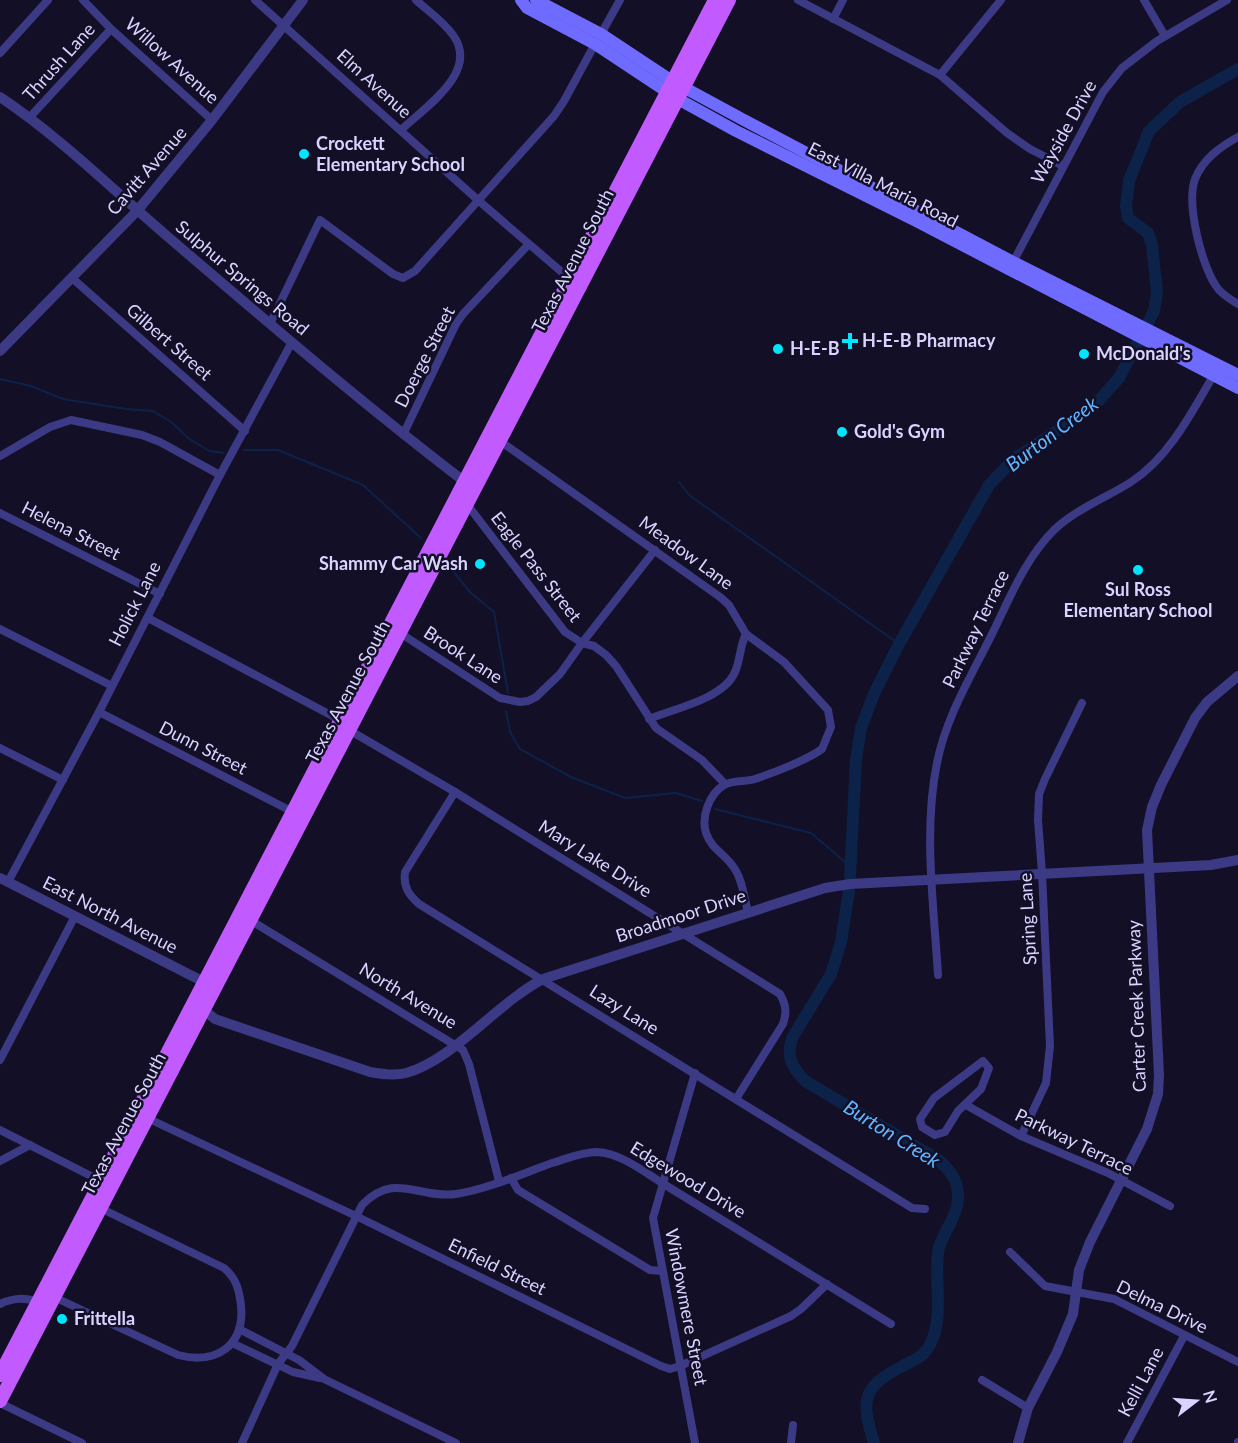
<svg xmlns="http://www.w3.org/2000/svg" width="1238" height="1443" font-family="Lato,sans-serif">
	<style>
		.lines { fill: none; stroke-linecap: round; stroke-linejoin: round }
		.stream { stroke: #0c2248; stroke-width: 2 }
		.river { stroke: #0c2248; stroke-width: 12 }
		.minor { stroke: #3d3a85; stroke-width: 8 }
		.tertiary { stroke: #3d3a85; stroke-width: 10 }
		.secondary { stroke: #6f6bff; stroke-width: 12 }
		.primary { stroke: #c25bff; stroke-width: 14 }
		.poi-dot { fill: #00e5ff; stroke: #130f26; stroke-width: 2 }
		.labels { text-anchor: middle; stroke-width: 5; stroke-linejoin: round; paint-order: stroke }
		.street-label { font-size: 18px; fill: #d9d4ff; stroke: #130f26 }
		.poi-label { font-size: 18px; font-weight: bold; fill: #d9d4ff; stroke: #130f26; text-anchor: start }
		.water-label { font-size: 20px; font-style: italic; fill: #62b6ff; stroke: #130f26 }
	</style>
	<rect width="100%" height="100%" fill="#130f26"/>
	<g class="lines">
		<!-- stream -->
		<g class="stream">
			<polyline points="0,379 31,386 63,399 126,409 153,411 171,422 188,438 209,451 224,453"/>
			<polyline points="244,450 278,450 363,485 421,538"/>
			<polyline points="679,482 689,495 899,644"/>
			<polyline points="448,565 470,592 494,612 508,693"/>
			<polyline points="506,711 510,732 520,749 571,777 625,798 676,793 702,801"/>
			<polyline points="715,809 811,833 851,867"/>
		</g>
		<!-- river -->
		<g class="river">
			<polyline points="850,876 856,760 861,728 874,694 899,644 989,485 1014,459 1093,407 1119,378 1154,311 1157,292 1152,245 1148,233 1128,218 1126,206 1129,181 1149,131 1180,102 1238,69"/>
			<path d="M 849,891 L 841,942 L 831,974 L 792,1038 C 786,1057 792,1067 805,1081 L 937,1159 C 947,1167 957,1179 958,1193 C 960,1216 941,1232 938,1253 C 934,1285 946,1323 926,1351 C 921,1358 910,1362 903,1366 C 861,1387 861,1401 874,1443"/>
		</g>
		<!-- minor -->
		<g class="minor">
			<polyline points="83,0 111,29 212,120"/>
			<polyline points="255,0 479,201 571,280"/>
			<polyline points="798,0 940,75 1007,133 1030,149 1063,166"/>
			<polyline points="1144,0 1165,36"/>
			<polyline points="833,19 843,0"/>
			<polyline points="601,34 620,0"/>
			<polyline points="0,53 48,0"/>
			<polyline points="940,75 1001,0"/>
			<polyline points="30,117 111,29"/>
			<path d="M 401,130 C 425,107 480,72 453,35 C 443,21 428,11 416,0"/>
			<path d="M 1238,137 C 1220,147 1203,159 1195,179 C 1186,204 1202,270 1219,290 C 1225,296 1231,300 1238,304"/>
			<polyline points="1011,266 1103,92 1122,68 1157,41 1227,0"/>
			<polyline points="72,278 245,431"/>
			<polyline points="270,324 320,220 393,274 403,278 415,271 554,116 564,101 595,44"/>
			<polyline points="403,435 456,324 463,314 528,245"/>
			<path d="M 500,441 L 720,597 L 729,605 L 746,634 L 784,662 L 828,710 L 831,727 L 822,749 C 807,760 773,773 755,779 C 745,782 733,780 724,785 C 709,794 701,817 706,833 C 711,848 723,853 732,865 C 742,877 744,897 748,912"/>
			<polyline points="0,456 50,427 71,420 142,435 160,442 220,475"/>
			<polyline points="466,503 565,632 582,643 594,646 606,655 616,666 656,728 702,760 725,784"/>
			<polyline points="0,513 160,594"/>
			<polyline points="148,618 340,720"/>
			<polyline points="0,629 112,686"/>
			<polyline points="400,633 500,698 520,702 528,701 536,697 560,674 582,643 655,550"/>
			<polyline points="99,712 293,812"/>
			<path d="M 649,719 C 673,709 722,699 734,674 C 741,661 739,647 746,634"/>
			<path d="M 349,730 L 455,792 L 780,994 C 786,1005 787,1012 783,1024 L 736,1099"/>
			<polyline points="0,748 63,780"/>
			<path d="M 455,792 L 405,872 C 403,887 409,895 419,904 L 912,1208 L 925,1209"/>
			<polyline points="8,882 99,712 220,475 292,342"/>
			<polyline points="250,920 463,1050 469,1064 499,1181"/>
			<path d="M 938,975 C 934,907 923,831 937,763 C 946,716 973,673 994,630 C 1011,595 1026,558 1054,530 C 1076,509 1106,498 1131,482 C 1169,457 1191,414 1213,376"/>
			<polyline points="0,1060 75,916"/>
			<polygon points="983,1061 989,1068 981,1089 958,1111 945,1132 935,1135 922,1127 920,1119 934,1098"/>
			<polyline points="966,1105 1021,1136 1108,1173 1170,1206"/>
			<polyline points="147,1118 356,1216 661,1366 670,1369 680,1366 791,1316 801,1309 827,1284"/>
			<polyline points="0,1130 101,1181"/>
			<polyline points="1021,1136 1046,1083 1050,1046 1042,873 1038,820 1039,794 1045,779 1082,703"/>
			<polyline points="0,1161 30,1145"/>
			<polyline points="511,1178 518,1190 650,1270 662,1271"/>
			<polyline points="1010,1252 1045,1286 1114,1299 1238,1362"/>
			<path d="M 54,1297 L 178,1355 C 216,1365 245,1346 241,1305 C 239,1289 236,1278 224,1268 L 100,1208"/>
			<path d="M 0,1304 C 13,1298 24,1297 38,1302"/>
			<polyline points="239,1329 299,1360 324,1379 456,1443"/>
			<polyline points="232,1343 293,1372 320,1378"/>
			<polyline points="982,1380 1028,1408"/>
			<polyline points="0,1403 82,1443"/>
			<path d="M 242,1443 L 278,1364 L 292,1346 L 362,1205 C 395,1171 418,1199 456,1194 C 485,1190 524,1173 552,1163 C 566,1159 581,1152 597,1152 C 620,1153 643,1171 662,1183 L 891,1324"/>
			<polyline points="695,1443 653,1218 695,1073"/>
			<polyline points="791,1443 793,1425"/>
			<polyline points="1127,1443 1184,1336"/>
			<polyline points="1238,1443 1238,1442"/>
		</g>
		<!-- tertiary -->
		<g class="tertiary">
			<path d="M 0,97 C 61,138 112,189 167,236 C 265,320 363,404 465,482"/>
			<polyline points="0,351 137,211 212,120 303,0"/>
			<path d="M 0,878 L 204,982 L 204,1010 L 215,1019 L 370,1072 C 382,1074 394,1076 406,1073 C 453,1060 497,1003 543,979 L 825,888 L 850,884 L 1211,865 L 1238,860"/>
			<polyline points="1018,1443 1028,1408 1057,1352 1073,1314 1079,1270 1090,1242 1147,1129 1158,1094 1159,1075 1147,830 1152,807 1161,785 1195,718 1207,702 1238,676"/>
		</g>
		<!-- secondary -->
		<g class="secondary">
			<polyline points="521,0 527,8 595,44 678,99 736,131 916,221 1238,388"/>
			<polyline points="536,0 601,34 672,81 742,119 1013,262 1238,375"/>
		</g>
		<!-- primary -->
		<g class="primary">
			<polyline points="0,1375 715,0"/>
			<polyline points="0,1401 729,0"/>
		</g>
	</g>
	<!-- markers -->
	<g class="poi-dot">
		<circle cx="304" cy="154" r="6"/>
		<path d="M847 332h6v6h6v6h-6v6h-6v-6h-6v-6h6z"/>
		<circle cx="778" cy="349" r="6"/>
		<circle cx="1084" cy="354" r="6"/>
		<circle cx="842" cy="432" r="6"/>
		<circle cx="480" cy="564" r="6"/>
		<circle cx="1138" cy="570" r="6"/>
		<circle cx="62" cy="1319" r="6"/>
	</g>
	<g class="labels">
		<!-- street labels -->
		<g class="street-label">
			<text transform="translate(172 61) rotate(42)" y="6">Willow Avenue</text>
			<text transform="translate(59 62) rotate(-48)" y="6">Thrush Lane</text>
			<text transform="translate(374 84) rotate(42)" y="6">Elm Avenue</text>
			<text transform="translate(1064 132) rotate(-61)" y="6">Wayside Drive</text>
			<text transform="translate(147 171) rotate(-49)" y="6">Cavitt Avenue</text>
			<text transform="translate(883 185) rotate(27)" y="6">East Villa Maria Road</text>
			<text transform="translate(573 261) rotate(-63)" y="6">Texas Avenue South</text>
			<text transform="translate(242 278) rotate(40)" y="6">Sulphur Springs Road</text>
			<text transform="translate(169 342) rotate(41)" y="6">Gilbert Street</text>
			<text transform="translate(425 357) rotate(-63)" y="6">Doerge Street</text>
			<text transform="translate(71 531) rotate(27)" y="6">Helena Street</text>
			<text transform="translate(686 553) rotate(36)" y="6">Meadow Lane</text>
			<text transform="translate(536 567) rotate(52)" y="6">Eagle Pass Street</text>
			<text transform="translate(135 604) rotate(-63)" y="6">Holick Lane</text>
			<text transform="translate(976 629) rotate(-64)" y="6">Parkway Terrace</text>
			<text transform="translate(463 655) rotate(33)" y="6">Brook Lane</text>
			<text transform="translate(348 692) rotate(-62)" y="6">Texas Avenue South</text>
			<text transform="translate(203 748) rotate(27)" y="6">Dunn Street</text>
			<text transform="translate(595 859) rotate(32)" y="6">Mary Lake Drive</text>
			<text transform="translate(110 915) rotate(27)" y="6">East North Avenue</text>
			<text transform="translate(681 916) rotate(-18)" y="6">Broadmoor Drive</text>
			<text transform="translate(1028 919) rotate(-93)" y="6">Spring Lane</text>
			<text transform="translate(408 996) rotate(31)" y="6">North Avenue</text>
			<text transform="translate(1137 1006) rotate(-92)" y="6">Carter Creek Parkway</text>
			<text transform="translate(624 1010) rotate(32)" y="6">Lazy Lane</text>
			<text transform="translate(124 1124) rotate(-62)" y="6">Texas Avenue South</text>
			<text transform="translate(1074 1142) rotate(26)" y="6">Parkway Terrace</text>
			<text transform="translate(688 1180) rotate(31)" y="6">Edgewood Drive</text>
			<text transform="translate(497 1267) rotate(26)" y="6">Enfield Street</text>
			<text transform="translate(686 1307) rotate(79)" y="6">Windowmere Street</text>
			<text transform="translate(1162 1307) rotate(26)" y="6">Delma Drive</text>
			<text transform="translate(1141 1382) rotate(-62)" y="6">Kelli Lane</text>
		</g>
		<!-- poi labels -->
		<g class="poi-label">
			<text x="316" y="150">Crockett<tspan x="316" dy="21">Elementary School</tspan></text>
			<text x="862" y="347">H-E-B Pharmacy</text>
			<text x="790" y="355">H-E-B</text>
			<text x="1096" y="360">McDonald's</text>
			<text x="854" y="438">Gold's Gym</text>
			<text x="468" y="570" text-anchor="end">Shammy Car Wash</text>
			<text x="1138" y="596" text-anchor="middle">Sul Ross<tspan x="1138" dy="21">Elementary School</tspan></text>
			<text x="74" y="1325">Frittella</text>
		</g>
		<!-- water labels -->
		<g class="water-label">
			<text transform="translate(1052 434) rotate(-37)" y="7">Burton Creek</text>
			<text transform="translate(892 1134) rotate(32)" y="7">Burton Creek</text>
		</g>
	</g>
	<!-- north arrow -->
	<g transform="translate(1196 1401) rotate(73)" stroke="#130f26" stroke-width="4.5" paint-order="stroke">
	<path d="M0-4.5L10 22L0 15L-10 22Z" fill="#d9d4ff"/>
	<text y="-9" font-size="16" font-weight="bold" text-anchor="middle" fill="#d9d4ff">N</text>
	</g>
</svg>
